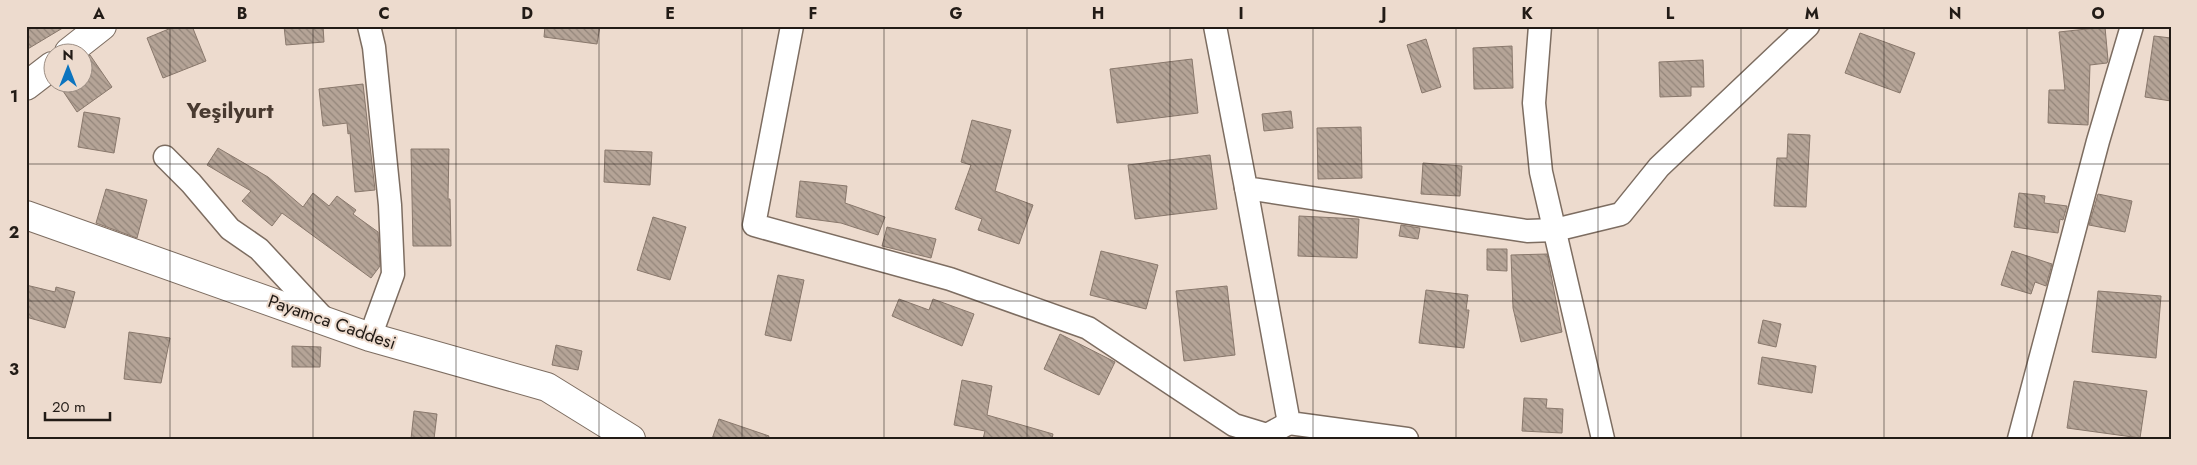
<svg xmlns="http://www.w3.org/2000/svg" width="2197" height="465" font-family="Jost,sans-serif">
	<style>
		.building { fill: url(#building-back-hatch); stroke: #89786c }
		.lines { fill: none; stroke-linecap: round; stroke-linejoin: round }
		.minor-casing { stroke: #7d6d61; stroke-width: 25 }
		.tertiary-casing { stroke: #7d6d61; stroke-width: 30 }
		.minor { stroke: #fff; stroke-width: 22 }
		.tertiary { stroke: #fff; stroke-width: 28 }
		.grid { fill: none; stroke: #221b16; stroke-width: 1; stroke-opacity: 0.55 }
		.labels { text-anchor: middle; stroke-width: 4; stroke-linejoin: round; paint-order: stroke }
		.street-label { font-size: 18px; fill: #221b16; stroke: #eddbce }
		.district-label { font-size: 22px; font-weight: bold; fill: #493a30; stroke: #eddbce }
		.neatline { fill: none; stroke: #221b16; stroke-width: 2 }
		.grid-label { font-size: 16px; text-anchor: middle; font-weight: bold; fill: #221b16 }
	</style>
	<defs>
		<pattern id="building-back-hatch" width="6" height="6" patternUnits="userSpaceOnUse" patternTransform="scale(1.25)"><rect width="6" height="6" fill="#b5a497"/><path d="M-1 5l2 2M0 0l6 6M5-1l2 2" fill="none" stroke="#93857a"/></pattern>
	</defs>
	<rect width="100%" height="100%" fill="#eddbce"/>
	<!-- building -->
	<g class="building">
		<polygon points="26,26 66,26 26,50"/>
		<polygon points="176,26 192,26 206,61 163,78 147,38"/>
		<polygon points="284,26 323,26 324,42 286,45"/>
		<polygon points="545,26 600,26 597,44 544,37"/>
		<polygon points="2105,27 2108,60 2107,63 2090,65 2088,125 2048,123 2049,90 2065,90 2059,32"/>
		<polygon points="1860,33 1915,53 1900,93 1845,73"/>
		<polygon points="2154,36 2171,38 2171,101 2145,97"/>
		<polygon points="1426,39 1441,87 1422,93 1407,45"/>
		<polygon points="1512,46 1513,88 1474,89 1473,48"/>
		<polygon points="90,55 112,87 77,112 57,82 82,82 82,61"/>
		<polygon points="1192,59 1198,113 1117,123 1110,69"/>
		<polygon points="1703,60 1704,87 1691,87 1691,96 1660,97 1659,62"/>
		<polygon points="363,84 375,190 355,192 350,133 348,134 347,123 323,126 319,89"/>
		<polygon points="1291,111 1293,128 1264,131 1262,114"/>
		<polygon points="84,112 120,118 114,153 78,147"/>
		<polygon points="972,120 1011,130 995,191 1033,205 1019,244 978,230 982,219 955,209 971,165 961,162"/>
		<polygon points="1361,127 1362,178 1318,179 1317,128"/>
		<polygon points="1788,134 1810,135 1806,207 1774,206 1777,158 1787,158"/>
		<polygon points="218,148 268,177 303,207 313,193 329,206 337,196 356,210 353,214 378,232 380,266 371,278 282,213 272,226 242,201 251,191 207,165"/>
		<polygon points="411,149 449,149 448,199 450,199 451,246 413,246"/>
		<polygon points="605,150 652,152 650,185 604,182"/>
		<polygon points="1210,155 1217,209 1135,219 1128,165"/>
		<polygon points="1423,163 1462,166 1460,196 1421,194"/>
		<polygon points="800,181 847,186 845,203 885,217 878,235 841,223 796,217"/>
		<polygon points="106,189 147,200 137,238 96,223"/>
		<polygon points="2019,193 2045,196 2044,203 2067,206 2063,220 2060,219 2058,233 2014,227"/>
		<polygon points="2098,194 2132,201 2125,232 2089,225"/>
		<polygon points="1299,216 1359,219 1357,258 1298,256"/>
		<polygon points="653,217 686,227 670,280 637,270"/>
		<polygon points="1401,225 1420,228 1418,239 1399,236"/>
		<polygon points="887,227 936,239 931,258 882,246"/>
		<polygon points="1487,249 1507,249 1507,271 1487,270"/>
		<polygon points="1101,251 1158,265 1146,309 1090,295"/>
		<polygon points="2012,251 2052,264 2046,286 2035,282 2031,294 2001,285"/>
		<polygon points="1547,254 1562,332 1521,342 1513,308 1511,255"/>
		<polygon points="778,275 804,280 791,341 765,335"/>
		<polygon points="26,285 55,292 56,287 75,292 65,328 26,317"/>
		<polygon points="1227,286 1235,355 1184,361 1176,291"/>
		<polygon points="1426,290 1468,295 1466,310 1469,310 1464,348 1419,343"/>
		<polygon points="2098,291 2161,296 2156,358 2092,352"/>
		<polygon points="899,299 929,310 933,299 974,314 962,346 892,316"/>
		<polygon points="1763,320 1781,324 1776,347 1758,343"/>
		<polygon points="129,332 170,338 161,383 124,379"/>
		<polygon points="1060,334 1115,362 1099,395 1044,369"/>
		<polygon points="556,345 582,351 578,370 552,365"/>
		<polygon points="292,346 321,347 320,367 292,367"/>
		<polygon points="1762,357 1816,366 1812,393 1758,384"/>
		<polygon points="962,380 992,386 987,415 1053,434 1052,439 983,439 985,431 954,425"/>
		<polygon points="2074,381 2147,391 2140,438 2067,428"/>
		<polygon points="1524,398 1547,399 1546,408 1563,409 1562,433 1522,431"/>
		<polygon points="414,411 437,414 434,439 411,439"/>
		<polygon points="719,419 769,436 768,439 712,439"/>
	</g>
	<g class="lines">
		<!-- minor casing -->
		<g class="minor-casing">
			<g id="minor">
				<polyline points="369,26 374,47 390,205 393,274 370,337"/>
				<polyline points="792,26 754,225 950,279 1088,328 1234,425 1267,435 1289,423"/>
				<polyline points="1215,26 1246,188 1527,231 1555,230 1621,214 1659,167 1808,26"/>
				<polyline points="1540,26 1534,103 1541,172 1603,439"/>
				<polyline points="165,157 191,183 230,229 259,249 327,322"/>
				<polyline points="1246,188 1289,423 1407,439"/>
				<polyline points="2019,439 2098,141 2132,26"/>
			</g>
		</g>
		<!-- tertiary casing -->
		<g class="tertiary-casing">
			<g id="tertiary">
				<polyline points="69,52 102,26"/>
				<polyline points="26,86 52,66"/>
				<polyline points="26,215 370,337 547,387 631,439"/>
			</g>
		</g>
		<!-- minor -->
		<use href="#minor" class="minor"/>
		<!-- tertiary -->
		<use href="#tertiary" class="tertiary"/>
	</g>
	<!-- grid -->
	<path class="grid" d="M 170,26 L 170,439M 313,26 L 313,439M 456,26 L 456,439M 599,26 L 599,439M 742,26 L 742,439M 884,26 L 884,439M 1027,26 L 1027,439M 1170,26 L 1170,439M 1313,26 L 1313,439M 1456,26 L 1456,439M 1598,26 L 1598,439M 1741,26 L 1741,439M 1884,26 L 1884,439M 2027,26 L 2027,439M 26,164 L 2171,164M 26,301 L 2171,301"/>
	<g class="labels">
		<!-- street labels -->
		<g class="street-label">
			<text transform="translate(332 322) rotate(19)" y="6">Payamca Caddesi</text>
		</g>
		<!-- district labels -->
		<g class="district-label">
			<text x="230" y="118">Yeşilyurt</text>
		</g>
	</g>
	<!-- border -->
	<rect width="2197" height="465" fill="none" stroke="#eddbce" stroke-width="55"/>
	<!-- north arrow -->
	<g transform="translate(68 68)"><circle r="24" fill="#eddbce" stroke="#9c8e84"/>
	<path d="M0-4L9 19L0 12L-9 19Z" fill="#0c74bf"/>
	<text y="-8" font-size="14" font-weight="bold" text-anchor="middle" fill="#221b16">N</text>
	</g>
	<!-- scale -->
	<path d="M45 412v8h65v-8" fill="none" stroke="#221b16" stroke-width="2.5"/>
	<text x="52" y="412" font-size="15" fill="#221b16" stroke="#eddbce" stroke-width="4" paint-order="stroke">20 m</text>
	<rect x="28" y="28" width="2142" height="410" class="neatline"/>
	<g class="grid-label">
		<text x="99" y="19">A</text>
		<text x="242" y="19">B</text>
		<text x="384" y="19">C</text>
		<text x="527" y="19">D</text>
		<text x="670" y="19">E</text>
		<text x="813" y="19">F</text>
		<text x="956" y="19">G</text>
		<text x="1098" y="19">H</text>
		<text x="1241" y="19">I</text>
		<text x="1384" y="19">J</text>
		<text x="1527" y="19">K</text>
		<text x="1670" y="19">L</text>
		<text x="1812" y="19">M</text>
		<text x="1955" y="19">N</text>
		<text x="2098" y="19">O</text>
		<text x="14" y="102">1</text>
		<text x="14" y="238">2</text>
		<text x="14" y="375">3</text>
	</g>
</svg>
